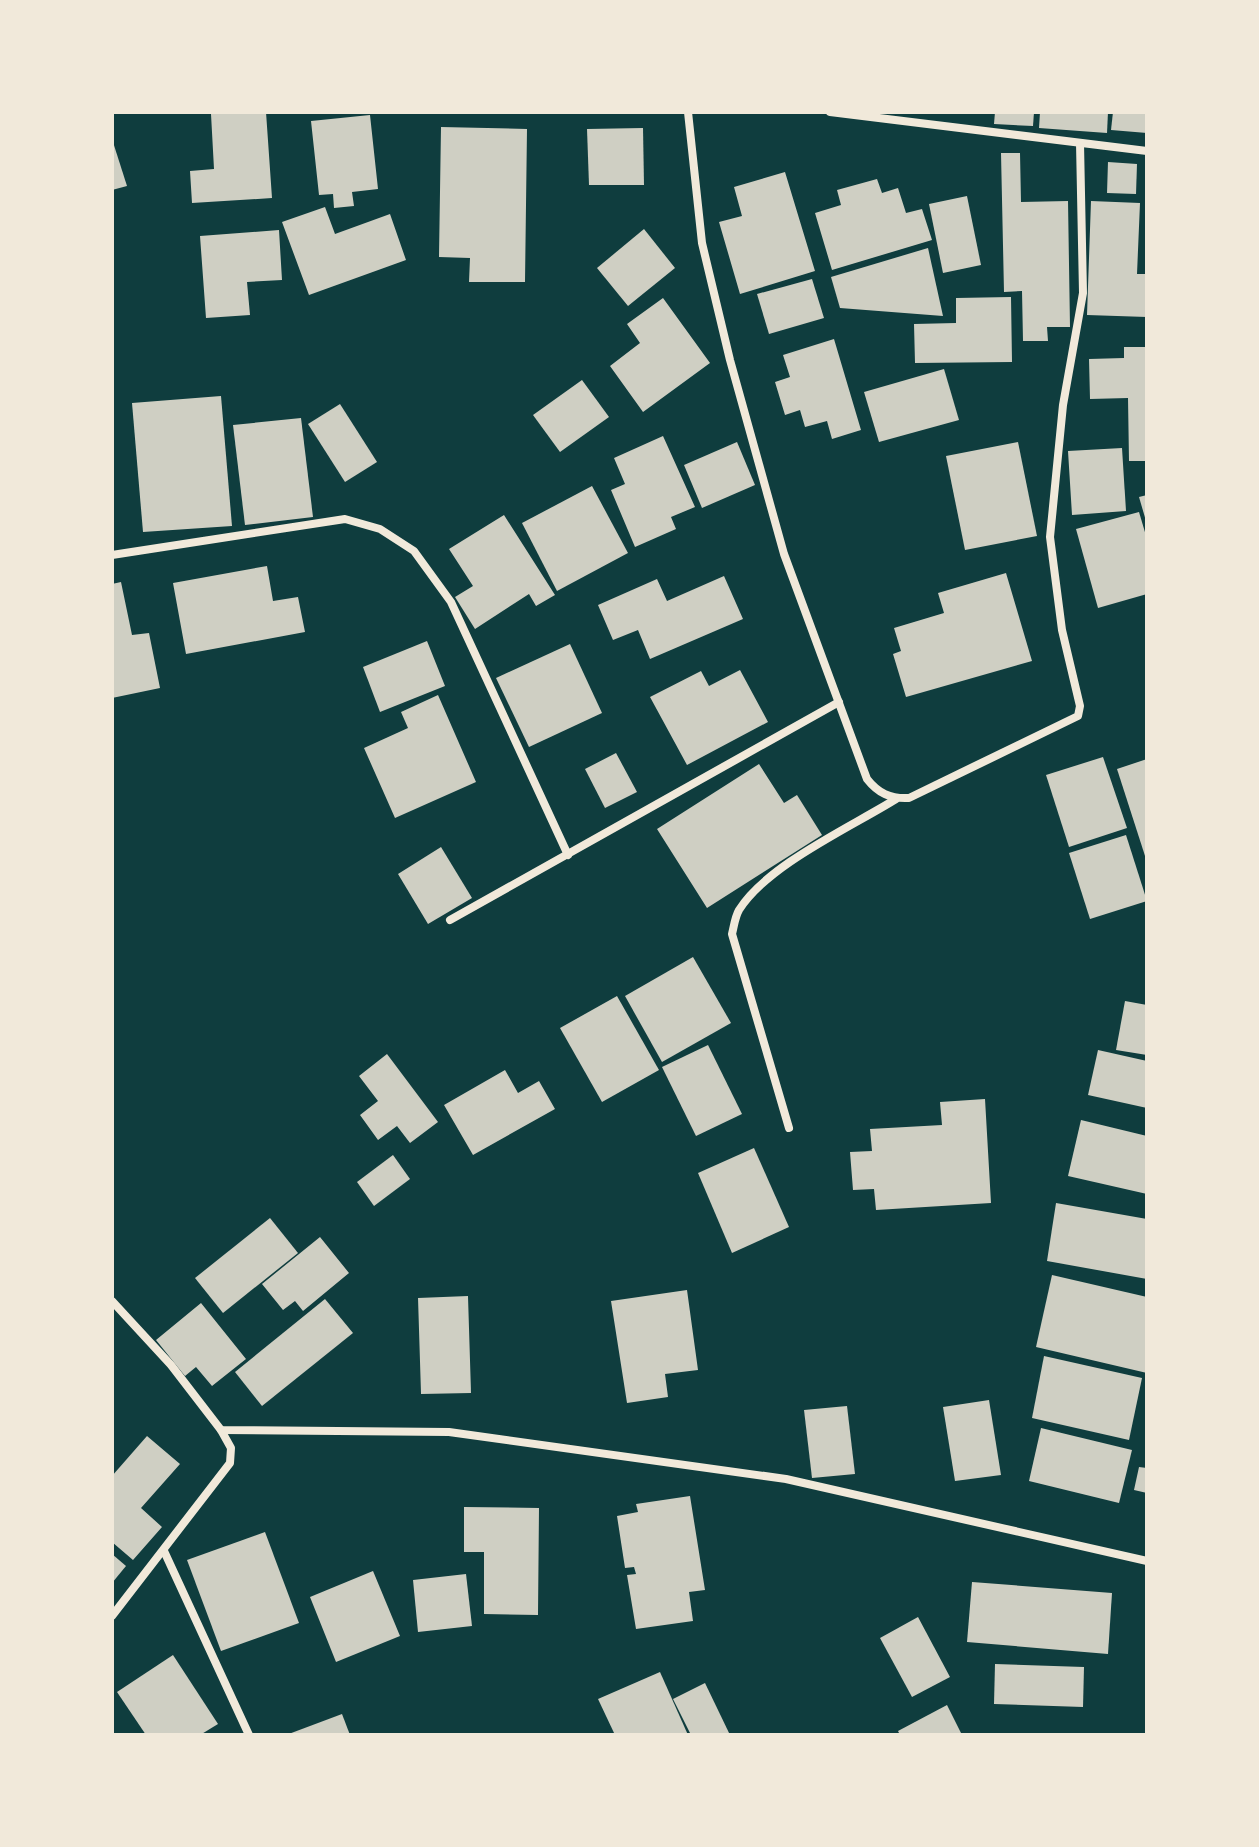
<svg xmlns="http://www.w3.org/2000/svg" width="1259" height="1847" font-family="Inter,sans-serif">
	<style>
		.building { fill: #cfcfc3 }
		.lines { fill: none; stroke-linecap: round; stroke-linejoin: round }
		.minor { stroke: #f1e9da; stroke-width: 8 }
	</style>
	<rect width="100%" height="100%" fill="#0f3d3e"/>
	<!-- building -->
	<g class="building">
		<polygon points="239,112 266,112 272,198 192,203 190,171 214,169 211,114"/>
		<polygon points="995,112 1034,112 1033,126 994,124"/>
		<polygon points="1040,112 1108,112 1107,133 1039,128"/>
		<polygon points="1113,112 1147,112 1147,133 1111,130"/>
		<polygon points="370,115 378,189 352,192 354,206 334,208 333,194 319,195 311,121"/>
		<polygon points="441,127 527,129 525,282 469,282 470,258 439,257"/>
		<polygon points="643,128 644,185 589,185 587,129"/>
		<polygon points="112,139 127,186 112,190"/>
		<polygon points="1001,153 1020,153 1021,202 1068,201 1070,327 1047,327 1048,341 1023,341 1022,291 1004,292"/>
		<polygon points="1108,162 1137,164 1136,194 1107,193"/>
		<polygon points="785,172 815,271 740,294 719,222 742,216 734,187"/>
		<polygon points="877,179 882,193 898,188 906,213 922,209 932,240 832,270 815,213 841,205 837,190"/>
		<polygon points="967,196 981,265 943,273 929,204"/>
		<polygon points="1091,201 1140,203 1137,274 1147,274 1147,317 1087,315"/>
		<polygon points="325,207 335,234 390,214 406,260 309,295 282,222"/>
		<polygon points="644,229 675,268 628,306 597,268"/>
		<polygon points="279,230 282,280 247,282 250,315 206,318 200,236"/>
		<polygon points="928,248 943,316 840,308 831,277"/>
		<polygon points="812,279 824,318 769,334 757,294"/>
		<polygon points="1011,297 1012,362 915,363 914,324 956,323 956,298"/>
		<polygon points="663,298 710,363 643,412 610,366 640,343 627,324"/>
		<polygon points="834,339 861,430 832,439 827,421 805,427 800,410 785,415 775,382 790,377 783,355"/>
		<polygon points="1124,347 1147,347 1147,461 1129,461 1128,398 1090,399 1089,359 1124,358"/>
		<polygon points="944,369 959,420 879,442 864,392"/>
		<polygon points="582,380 609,417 560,452 533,415"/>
		<polygon points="221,396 232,526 143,532 132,403"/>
		<polygon points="340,404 377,462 345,482 308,424"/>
		<polygon points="301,418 313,517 245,525 233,425"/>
		<polygon points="663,436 695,507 671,517 676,529 635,547 611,490 625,484 614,458"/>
		<polygon points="737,442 755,485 702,508 684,465"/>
		<polygon points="1018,442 1037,536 965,550 946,456"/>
		<polygon points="1122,448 1126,511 1072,515 1068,451"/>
		<polygon points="592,486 628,553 557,591 522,523"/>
		<polygon points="1147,495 1147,521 1146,521 1139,497"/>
		<polygon points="1139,512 1147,539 1147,594 1098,608 1076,529"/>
		<polygon points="504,515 555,595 536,606 529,594 475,629 455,597 473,586 449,549"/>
		<polygon points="267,566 273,601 298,597 305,632 186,654 173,583"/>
		<polygon points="1006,573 1032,661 906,697 893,654 901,651 894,628 944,613 938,593"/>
		<polygon points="724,576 743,619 650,659 638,630 613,640 598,605 657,579 667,601"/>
		<polygon points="121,582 132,635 149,633 160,688 112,698 112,584"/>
		<polygon points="427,641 445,686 380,712 363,667"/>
		<polygon points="570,644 602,713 529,747 496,678"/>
		<polygon points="740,670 768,722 687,765 650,697 701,671 709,686"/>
		<polygon points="438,695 476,782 395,818 364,748 408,728 401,712"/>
		<polygon points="616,753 637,792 605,808 585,769"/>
		<polygon points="1103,757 1127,828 1069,847 1046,775"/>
		<polygon points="1147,759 1147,859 1146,859 1117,769"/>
		<polygon points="759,764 784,803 797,795 822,835 707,908 657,829"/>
		<polygon points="1126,835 1147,901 1090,919 1069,853"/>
		<polygon points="441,847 472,898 428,924 398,874"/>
		<polygon points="693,957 731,1023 662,1062 625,996"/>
		<polygon points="617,996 659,1070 602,1102 560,1028"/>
		<polygon points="1125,1001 1147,1005 1147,1055 1116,1050"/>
		<polygon points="708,1045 742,1114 696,1136 662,1067"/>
		<polygon points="1098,1050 1147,1061 1147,1108 1088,1095"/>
		<polygon points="387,1054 438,1122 410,1143 397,1126 378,1140 360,1115 378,1101 359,1076"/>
		<polygon points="505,1070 518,1093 539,1081 555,1109 473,1155 444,1105"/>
		<polygon points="985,1099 991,1203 876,1210 874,1189 853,1190 850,1152 872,1151 870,1129 942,1125 940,1102"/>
		<polygon points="1081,1120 1147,1136 1147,1194 1068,1176"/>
		<polygon points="754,1148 789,1227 732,1253 698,1173"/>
		<polygon points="393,1155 410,1179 374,1206 357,1182"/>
		<polygon points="1056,1203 1147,1219 1147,1279 1047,1261"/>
		<polygon points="270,1218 298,1253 223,1313 195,1278"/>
		<polygon points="320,1237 349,1273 303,1311 295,1301 283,1310 262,1284"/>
		<polygon points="1052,1275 1147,1297 1147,1373 1036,1347"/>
		<polygon points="687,1290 698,1370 665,1374 668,1397 627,1403 611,1301"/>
		<polygon points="468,1296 471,1393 421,1394 418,1298"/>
		<polygon points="325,1299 353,1333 262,1406 235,1372"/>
		<polygon points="201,1303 246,1359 212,1386 196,1367 185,1376 156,1340"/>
		<polygon points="1044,1356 1142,1378 1129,1440 1032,1418"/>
		<polygon points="989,1400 1001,1475 955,1481 943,1407"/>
		<polygon points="847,1406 855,1474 812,1478 804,1410"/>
		<polygon points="1041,1428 1132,1450 1119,1503 1029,1481"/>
		<polygon points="147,1436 180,1464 141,1508 162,1527 133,1560 112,1542 112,1476"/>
		<polygon points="1139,1467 1147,1468 1147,1493 1134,1490"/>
		<polygon points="690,1496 705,1590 689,1592 693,1621 636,1629 627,1575 636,1574 634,1567 625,1568 617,1516 638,1512 636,1504"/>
		<polygon points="464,1507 539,1508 538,1615 484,1614 484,1552 464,1552"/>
		<polygon points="265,1532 299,1623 221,1651 187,1560"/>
		<polygon points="112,1554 126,1566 112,1583"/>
		<polygon points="373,1571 400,1636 336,1662 310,1597"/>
		<polygon points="466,1574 472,1626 418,1632 413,1580"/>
		<polygon points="972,1582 1112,1593 1108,1654 967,1642"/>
		<polygon points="918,1617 950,1677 912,1697 880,1638"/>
		<polygon points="173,1655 218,1724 200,1735 146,1735 117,1692"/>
		<polygon points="995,1664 1084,1667 1083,1707 994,1704"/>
		<polygon points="660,1672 688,1735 615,1735 598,1699"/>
		<polygon points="705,1683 730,1735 691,1735 673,1699"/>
		<polygon points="947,1705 962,1735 900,1735 898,1731"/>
		<polygon points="342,1714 350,1735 286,1735"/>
	</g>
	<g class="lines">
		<!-- minor -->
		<g class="minor">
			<path d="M 688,112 L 702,243 L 730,360 L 784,554 L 867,779 C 878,793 890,799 909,798 L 1078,716 L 1080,706 L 1062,630 L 1050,537 L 1063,405 L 1083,293 L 1080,143"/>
			<polyline points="830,112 1147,151"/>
			<polyline points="112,555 345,519 380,529 414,551 451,602 568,855"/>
			<polyline points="450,920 839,702"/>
			<path d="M 789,1128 L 732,934 C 734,926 735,917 739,910 C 767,865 851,827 896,799"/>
			<polyline points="112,1301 171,1365 221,1430 449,1432 786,1479 1147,1561"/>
			<polyline points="164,1551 249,1735"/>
			<polyline points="112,1616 230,1463 231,1448 221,1430"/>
		</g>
	</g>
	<!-- border -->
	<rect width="1259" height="1847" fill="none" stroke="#f1e9da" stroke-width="228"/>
</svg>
